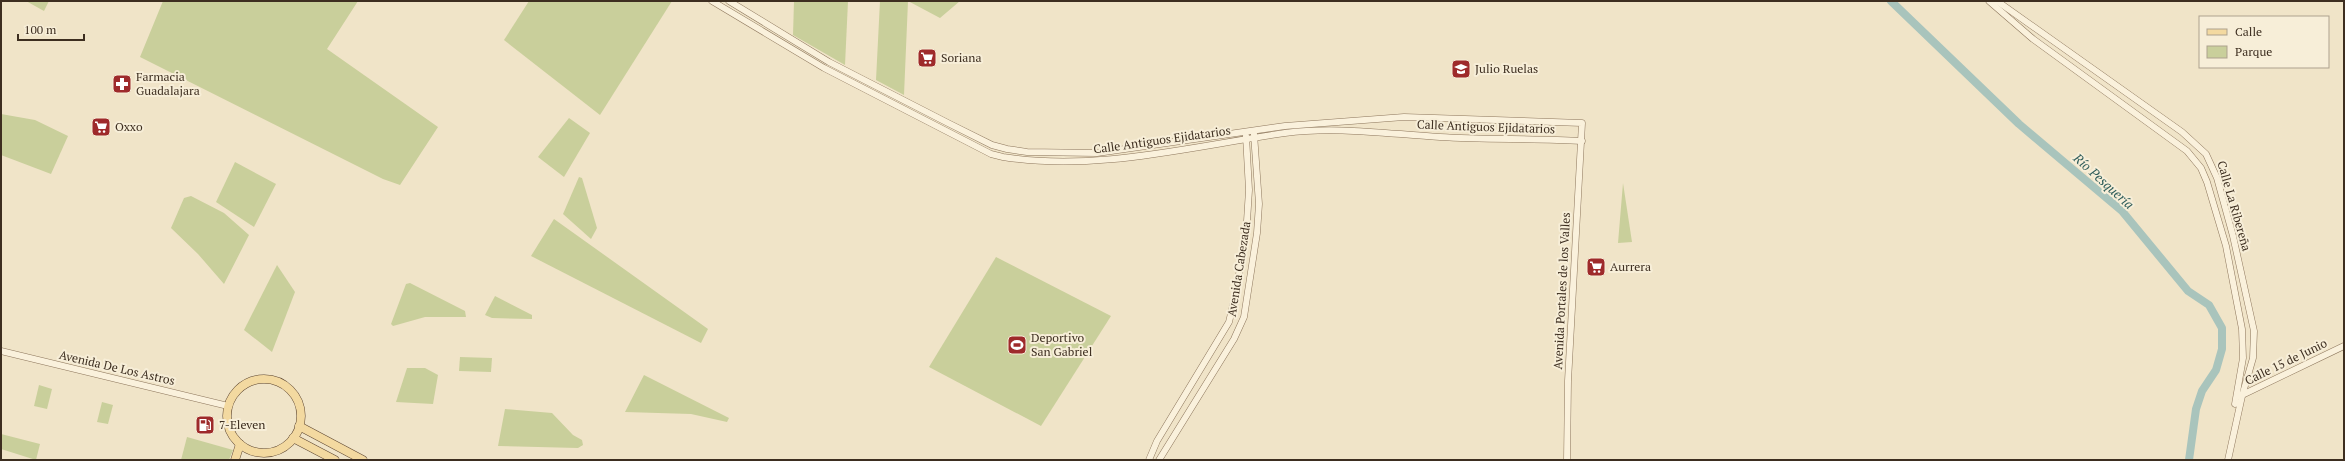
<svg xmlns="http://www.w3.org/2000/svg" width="2345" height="461" font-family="'PT Serif',serif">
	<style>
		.green { fill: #c9cf9b }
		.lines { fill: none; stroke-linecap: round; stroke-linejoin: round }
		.river { stroke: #a9c4bc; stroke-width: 8 }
		.minor-casing { stroke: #8d765c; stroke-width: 7 }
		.major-casing { stroke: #5b4430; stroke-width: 9 }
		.minor { stroke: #faf1dc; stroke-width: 6 }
		.major { stroke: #f3d9a0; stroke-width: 8 }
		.labels { text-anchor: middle; stroke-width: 4; stroke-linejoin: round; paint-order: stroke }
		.poi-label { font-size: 12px; fill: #3d2e20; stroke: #f7eed8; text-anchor: start }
		.street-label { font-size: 12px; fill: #3d2e20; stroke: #f7eed8 }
		.water-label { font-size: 13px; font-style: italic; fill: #2f5d5a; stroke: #f7eed8 }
	</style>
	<rect width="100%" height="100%" fill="#f0e4c8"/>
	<!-- green -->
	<g class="green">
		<polygon points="26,1 49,1 44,11"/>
		<polygon points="163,1 358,1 327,49 438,127 400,185 383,179 140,57"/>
		<polygon points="529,1 672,1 600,115 504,40"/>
		<polygon points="794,1 848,1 845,65 793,35"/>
		<polygon points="880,1 960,1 940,18 908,1 904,95 876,80"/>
		<polygon points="1,114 35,120 68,136 51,174 1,155"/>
		<polygon points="569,118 590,133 564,177 538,157"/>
		<polygon points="235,162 276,184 254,227 216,202"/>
		<polygon points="579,177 582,178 597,228 591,239 563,214"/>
		<polygon points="1623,183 1632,242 1618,243"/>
		<polygon points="191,196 224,213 249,235 224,284 198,254 171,228 184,198"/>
		<polygon points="554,219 708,329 701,343 531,256"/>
		<polygon points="996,257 1111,316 1041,426 929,367"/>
		<polygon points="277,265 295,292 272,352 244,330"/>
		<polygon points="410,283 465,311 466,317 425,317 393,326 391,324 406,284"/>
		<polygon points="495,296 532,315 532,319 492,318 485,315"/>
		<polygon points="460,357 492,358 491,372 459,371"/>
		<polygon points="407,368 425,368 438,375 433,404 396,402"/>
		<polygon points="644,375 729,418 727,422 691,414 625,412"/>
		<polygon points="39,385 52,389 47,409 34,406"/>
		<polygon points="102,402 113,405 108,424 97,422"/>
		<polygon points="505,409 552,413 573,435 582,440 583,445 578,448 498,446"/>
		<polygon points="1,434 40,444 36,460 1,449"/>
		<polygon points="187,437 233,450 229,460 181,460"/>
	</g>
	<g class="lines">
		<!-- river -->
		<polyline class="river" points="1891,1 2019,124 2122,211 2188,291 2209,305 2222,328 2222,349 2216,370 2202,391 2196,409 2189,460"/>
		<!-- minor casing -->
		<g class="minor-casing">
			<g id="minor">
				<path d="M 712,1 L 824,68 L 991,154 L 1003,157 C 1097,172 1192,146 1285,133 C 1336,126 1388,134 1440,137 C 1487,140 1535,138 1582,141"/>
				<polyline points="729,1 829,62 948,123 992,145 1007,149 1027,152 1097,153 1285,126 1404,117 1582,123 1568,381 1567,460"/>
				<polyline points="1989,1 2033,39 2187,151 2201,168 2207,182 2226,246 2242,329 2243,358 2235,404"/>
				<polyline points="1997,1 2182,132 2206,154 2217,178 2233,236 2254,331 2253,358 2242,396 2228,460"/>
				<polyline points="1,351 228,406"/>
				<polyline points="2240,396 2344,346"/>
				<polyline points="1149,460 1157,441 1229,322 1237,288 1247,221 1249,190 1246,136"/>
				<polyline points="1159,460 1234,339 1244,317 1257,233 1259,204 1254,134"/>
			</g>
		</g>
		<!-- major casing -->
		<g class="major-casing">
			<g id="major">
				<circle cx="264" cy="416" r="37"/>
				<polyline points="299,426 363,460"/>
				<polyline points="293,438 335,460"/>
				<polyline points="235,460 240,444"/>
			</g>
		</g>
		<!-- minor -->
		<use href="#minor" class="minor"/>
		<!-- major -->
		<use href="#major" class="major"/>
	</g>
	<!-- icons -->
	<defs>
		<g id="supermarket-square" transform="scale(1)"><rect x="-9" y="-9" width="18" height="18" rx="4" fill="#9e2a2b" stroke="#f7eed8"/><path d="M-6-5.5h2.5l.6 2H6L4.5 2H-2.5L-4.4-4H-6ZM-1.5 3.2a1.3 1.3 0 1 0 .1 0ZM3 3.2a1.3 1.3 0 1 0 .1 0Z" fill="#fff"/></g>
		<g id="school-square" transform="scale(1)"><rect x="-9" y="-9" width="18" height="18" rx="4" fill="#9e2a2b" stroke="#f7eed8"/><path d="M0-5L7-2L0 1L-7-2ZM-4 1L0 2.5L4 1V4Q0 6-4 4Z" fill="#fff"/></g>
		<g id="pharmacy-square" transform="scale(1)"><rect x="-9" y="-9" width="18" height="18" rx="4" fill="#9e2a2b" stroke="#f7eed8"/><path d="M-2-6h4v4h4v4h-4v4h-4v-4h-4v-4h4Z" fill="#fff"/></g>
		<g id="stadium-square" transform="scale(1)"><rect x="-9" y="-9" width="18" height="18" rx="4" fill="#9e2a2b" stroke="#f7eed8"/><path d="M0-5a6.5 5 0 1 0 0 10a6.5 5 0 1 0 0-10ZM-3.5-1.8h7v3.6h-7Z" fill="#fff"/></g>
		<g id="fuel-square" transform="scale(1)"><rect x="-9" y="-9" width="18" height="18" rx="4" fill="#9e2a2b" stroke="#f7eed8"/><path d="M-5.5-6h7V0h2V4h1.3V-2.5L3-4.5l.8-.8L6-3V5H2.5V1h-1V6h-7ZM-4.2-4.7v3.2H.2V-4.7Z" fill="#fff"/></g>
	</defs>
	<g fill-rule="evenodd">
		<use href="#supermarket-square" x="927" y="58"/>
		<use href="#school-square" x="1461" y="69"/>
		<use href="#pharmacy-square" x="122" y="84"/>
		<use href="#supermarket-square" x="101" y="127"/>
		<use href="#supermarket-square" x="1596" y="267"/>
		<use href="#stadium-square" x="1017" y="345"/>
		<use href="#fuel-square" x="205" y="425"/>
	</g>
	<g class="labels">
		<!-- poi labels -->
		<g class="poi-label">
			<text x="941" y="62">Soriana</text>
			<text x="1475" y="73">Julio Ruelas</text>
			<text x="136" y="81">Farmacia<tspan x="136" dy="14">Guadalajara</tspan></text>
			<text x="115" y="131">Oxxo</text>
			<text x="1610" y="271">Aurrera</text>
			<text x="1031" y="342">Deportivo<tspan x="1031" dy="14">San Gabriel</tspan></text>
			<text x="219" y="429">7-Eleven</text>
		</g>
		<!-- street labels -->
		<g class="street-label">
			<text transform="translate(1486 127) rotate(2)" y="4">Calle Antiguos Ejidatarios</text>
			<text transform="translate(1162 140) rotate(-8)" y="4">Calle Antiguos Ejidatarios</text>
			<text transform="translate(2234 206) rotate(74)" y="4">Calle La Ribereña</text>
			<text transform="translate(1239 269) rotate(-81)" y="4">Avenida Cabezada</text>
			<text transform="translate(1562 291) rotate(-87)" y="4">Avenida Portales de los Valles</text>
			<text transform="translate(2286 362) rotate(-26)" y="4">Calle 15 de Junio</text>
			<text transform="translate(117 368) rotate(13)" y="4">Avenida De Los Astros</text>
		</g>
		<!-- water labels -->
		<g class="water-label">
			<text transform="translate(2104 181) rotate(42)" y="5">Río Pesquería</text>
		</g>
	</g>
	<!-- border -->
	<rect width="2345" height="461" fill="none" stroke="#3d2e20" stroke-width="4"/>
	<!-- legend -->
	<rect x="2199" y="16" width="130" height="52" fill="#f7eed8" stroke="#ada18e"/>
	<rect x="2207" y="29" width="20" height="6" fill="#f3d9a0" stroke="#ada18e"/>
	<text x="2235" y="36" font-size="12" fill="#3d2e20">Calle</text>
	<rect x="2207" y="46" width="20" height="12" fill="#c9cf9b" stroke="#ada18e"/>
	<text x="2235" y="56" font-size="12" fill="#3d2e20">Parque</text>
	<!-- scale -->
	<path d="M18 34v6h66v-6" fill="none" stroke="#3d2e20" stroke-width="2"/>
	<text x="24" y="34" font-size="12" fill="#3d2e20" stroke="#f7eed8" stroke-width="3" paint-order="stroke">100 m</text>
</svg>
